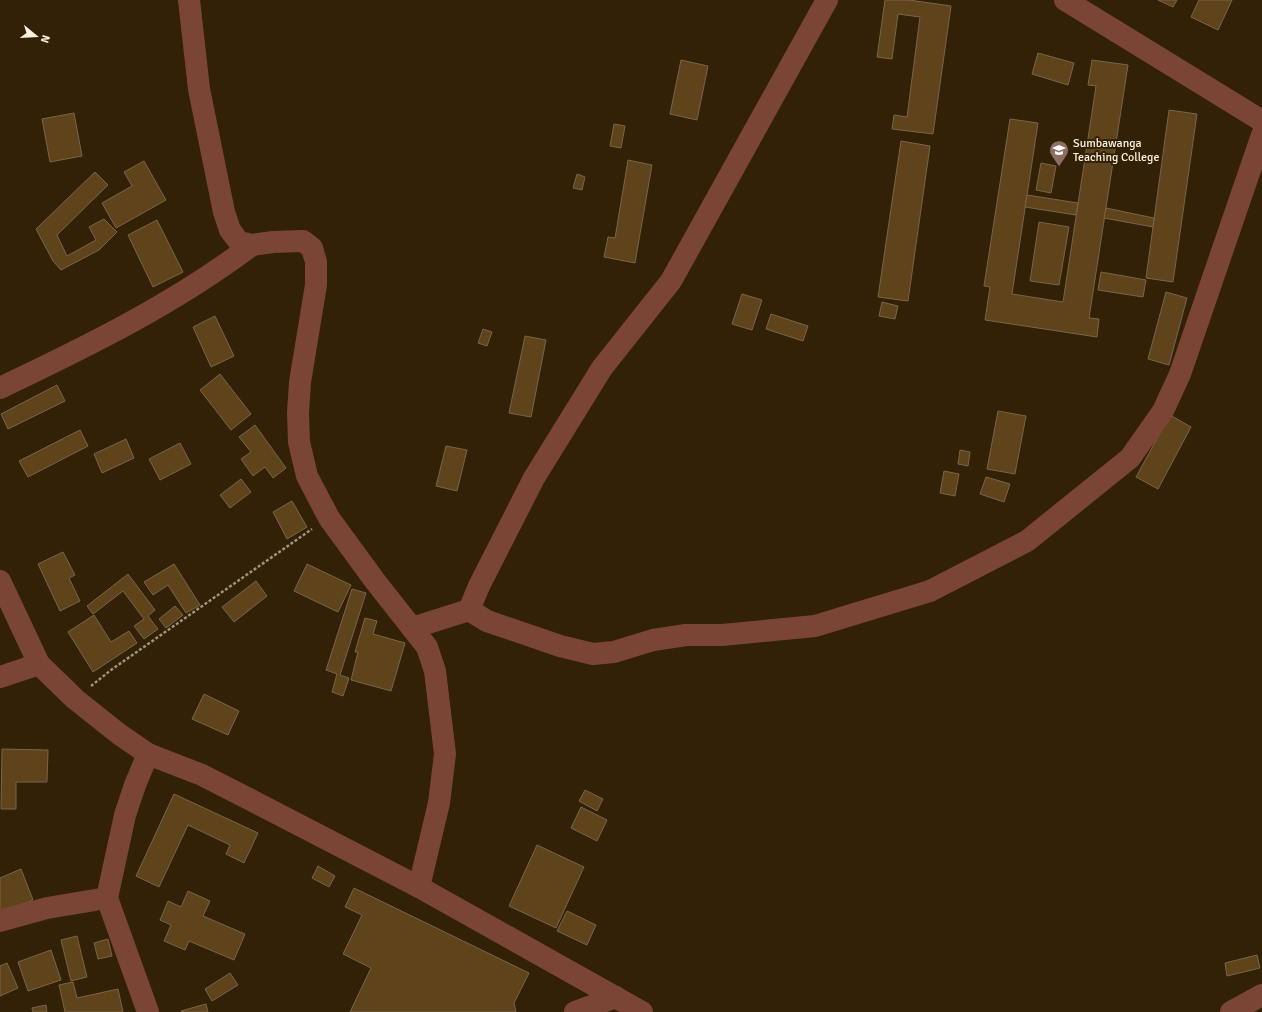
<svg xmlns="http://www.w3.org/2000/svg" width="1262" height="1012" font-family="Signika,sans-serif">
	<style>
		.building { fill: #5f431a; stroke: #796549 }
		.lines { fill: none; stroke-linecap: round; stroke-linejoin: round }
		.path { stroke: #a1937e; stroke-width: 2.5; stroke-dasharray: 3 2; stroke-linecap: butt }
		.minor { stroke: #7b4536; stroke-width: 22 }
		.labels { text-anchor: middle; stroke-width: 4; stroke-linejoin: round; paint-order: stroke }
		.poi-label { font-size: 12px; fill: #fdf1e1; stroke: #322106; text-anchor: start }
	</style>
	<rect width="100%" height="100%" fill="#322106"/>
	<!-- building -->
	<g class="building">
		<polygon points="885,0 909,0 951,6 933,134 892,129 894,115 907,117 920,17 898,14 892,59 877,57"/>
		<polygon points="1158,0 1177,0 1173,7"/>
		<polygon points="1199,0 1232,0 1218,30 1191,17"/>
		<polygon points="1038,53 1074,63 1068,85 1032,74"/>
		<polygon points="681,60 708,66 697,120 670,114"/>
		<polygon points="1092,60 1128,65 1089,318 1099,319 1097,337 985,320 990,287 984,286 1010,119 1038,123 1012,294 1063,302 1096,86 1088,85"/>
		<polygon points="1169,110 1197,114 1173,282 1146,278"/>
		<polygon points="74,113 82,156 50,162 42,119"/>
		<polygon points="614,124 625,126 621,148 610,146"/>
		<polygon points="901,141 930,146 908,301 878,297"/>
		<polygon points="628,160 652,165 635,263 604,257 608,237 615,238"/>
		<polygon points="144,161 166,200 116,228 102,203 132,186 124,172"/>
		<polygon points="1041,163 1056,166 1051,193 1036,190"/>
		<polygon points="95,172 108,185 57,235 67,256 96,240 89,227 104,219 117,232 99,250 61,270 53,261 36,229"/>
		<polygon points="577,174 585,177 582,190 573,188"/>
		<polygon points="1027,195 1078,203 1076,215 1025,207"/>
		<polygon points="1106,208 1154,218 1153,227 1104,218"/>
		<polygon points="157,220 183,272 153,287 128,235"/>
		<polygon points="1039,222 1069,227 1059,285 1030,281"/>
		<polygon points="1101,272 1146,280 1143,297 1098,290"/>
		<polygon points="1166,292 1187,298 1169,365 1148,359"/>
		<polygon points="742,294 762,300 752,330 732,324"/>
		<polygon points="882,302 898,306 895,319 879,316"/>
		<polygon points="771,314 808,326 803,341 766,329"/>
		<polygon points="215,316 234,356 211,367 193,327"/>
		<polygon points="483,329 492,332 487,346 478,343"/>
		<polygon points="525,336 546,340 531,417 509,413"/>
		<polygon points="220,374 251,414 231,430 200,390"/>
		<polygon points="57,385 65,401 8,429 1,414"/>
		<polygon points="998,411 1026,416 1015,474 987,469"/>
		<polygon points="1170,415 1191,427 1158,489 1136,477"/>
		<polygon points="255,425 286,468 273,478 265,467 253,476 241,459 251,452 239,437"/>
		<polygon points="80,430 88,446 28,477 19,461"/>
		<polygon points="126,439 134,458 102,473 94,454"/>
		<polygon points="180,443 191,464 160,480 149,459"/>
		<polygon points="446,446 467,450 457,491 436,486"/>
		<polygon points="960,450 970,452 968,466 958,464"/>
		<polygon points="944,471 959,474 955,496 940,493"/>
		<polygon points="986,477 1010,484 1004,502 980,494"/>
		<polygon points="241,479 251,492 230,508 220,495"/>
		<polygon points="292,501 307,527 287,539 273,512"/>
		<polygon points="63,552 75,575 69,578 80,601 60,611 38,564"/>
		<polygon points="174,564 200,605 186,613 168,585 153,595 144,582"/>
		<polygon points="307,564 351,585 338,612 294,591"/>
		<polygon points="128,574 155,610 148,616 158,629 144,639 134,626 144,619 123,591 93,614 87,606"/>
		<polygon points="256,581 267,596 234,622 222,607"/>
		<polygon points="352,589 366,593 340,675 349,678 343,696 332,692 337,674 326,670"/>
		<polygon points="175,606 183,615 166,628 159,619"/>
		<polygon points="94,615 111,642 129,631 137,643 93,672 68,632"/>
		<polygon points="365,618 377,621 373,634 405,643 391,691 351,680 358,652 355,652"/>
		<polygon points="204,694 239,711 228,735 192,719"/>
		<polygon points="2,749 48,750 47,782 16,782 16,809 1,809"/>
		<polygon points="585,790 603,799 597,811 579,801"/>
		<polygon points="174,794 258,833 244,863 226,854 230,845 188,825 159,887 136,876"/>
		<polygon points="581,807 607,820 597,841 571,828"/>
		<polygon points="537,845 584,867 556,928 509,906"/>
		<polygon points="318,866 335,876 329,887 312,878"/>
		<polygon points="21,869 33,900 0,913 0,878"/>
		<polygon points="354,888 529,973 514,1003 516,1012 350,1012 371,968 343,954 362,915 345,907"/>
		<polygon points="188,891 210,901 203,916 245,934 234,960 189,941 185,950 164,941 171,925 160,920 168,901 181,907"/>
		<polygon points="567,911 596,925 587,945 557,931"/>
		<polygon points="77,936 87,977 71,981 61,940"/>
		<polygon points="108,939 112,956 98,959 94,943"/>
		<polygon points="51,950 61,980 28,991 18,962"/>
		<polygon points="1257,955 1260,968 1227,976 1225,963"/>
		<polygon points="7,963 18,988 0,996 0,966"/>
		<polygon points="230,973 238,985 212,1001 205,989"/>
		<polygon points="73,982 77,998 118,989 123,1012 65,1012 59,985"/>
		<polygon points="206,1004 208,1012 182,1012 181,1011"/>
		<polygon points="46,1005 47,1012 33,1012 32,1008"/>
	</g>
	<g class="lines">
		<!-- path -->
		<polyline class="path" points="91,686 111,670 312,529"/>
		<!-- minor -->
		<g class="minor">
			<polyline points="189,0 199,89 224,212 230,230 239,242 252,245 273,242 303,241 312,248 316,262 316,285 300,382 298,413 299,442 307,476 329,518 375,581 427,647 435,671 445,754 439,803 419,887"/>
			<polyline points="1065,0 1262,121"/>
			<path d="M 0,388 C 88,346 174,304 252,245"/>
			<polyline points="0,581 39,664 75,699 119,734 148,754 202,775 276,813 419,887 642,1012"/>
			<polyline points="469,610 487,621 560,646 593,654 614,652 653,640 686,635 722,635 815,626 930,591 1027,541 1130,458 1163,411 1180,374 1262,135"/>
			<polyline points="412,628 469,610 479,586 534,478 602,368 671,281 827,0"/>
			<polyline points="0,677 39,664"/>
			<polyline points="0,921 47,908 107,898"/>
			<polyline points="148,1012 107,898 125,815 135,785 148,754"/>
			<polyline points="575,1012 616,997"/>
			<polyline points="1231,1012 1262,995"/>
		</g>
	</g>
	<!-- icons -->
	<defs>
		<g id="school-pin" transform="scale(1)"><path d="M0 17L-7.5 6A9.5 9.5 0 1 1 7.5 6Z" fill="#8d6e63" stroke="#322106"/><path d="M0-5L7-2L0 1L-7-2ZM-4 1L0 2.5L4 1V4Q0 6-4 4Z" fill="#fff"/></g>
	</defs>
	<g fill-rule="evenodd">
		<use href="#school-pin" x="1059" y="150"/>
	</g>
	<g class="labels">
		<!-- poi labels -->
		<g class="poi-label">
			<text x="1073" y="147">Sumbawanga<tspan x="1073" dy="14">Teaching College</tspan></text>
		</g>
	</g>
	<!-- north arrow -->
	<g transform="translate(36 36) rotate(108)" stroke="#322106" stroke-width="3" paint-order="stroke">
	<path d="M0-3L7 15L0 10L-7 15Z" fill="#fdf1e1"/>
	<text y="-6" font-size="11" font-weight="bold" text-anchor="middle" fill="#fdf1e1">N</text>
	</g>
</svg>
